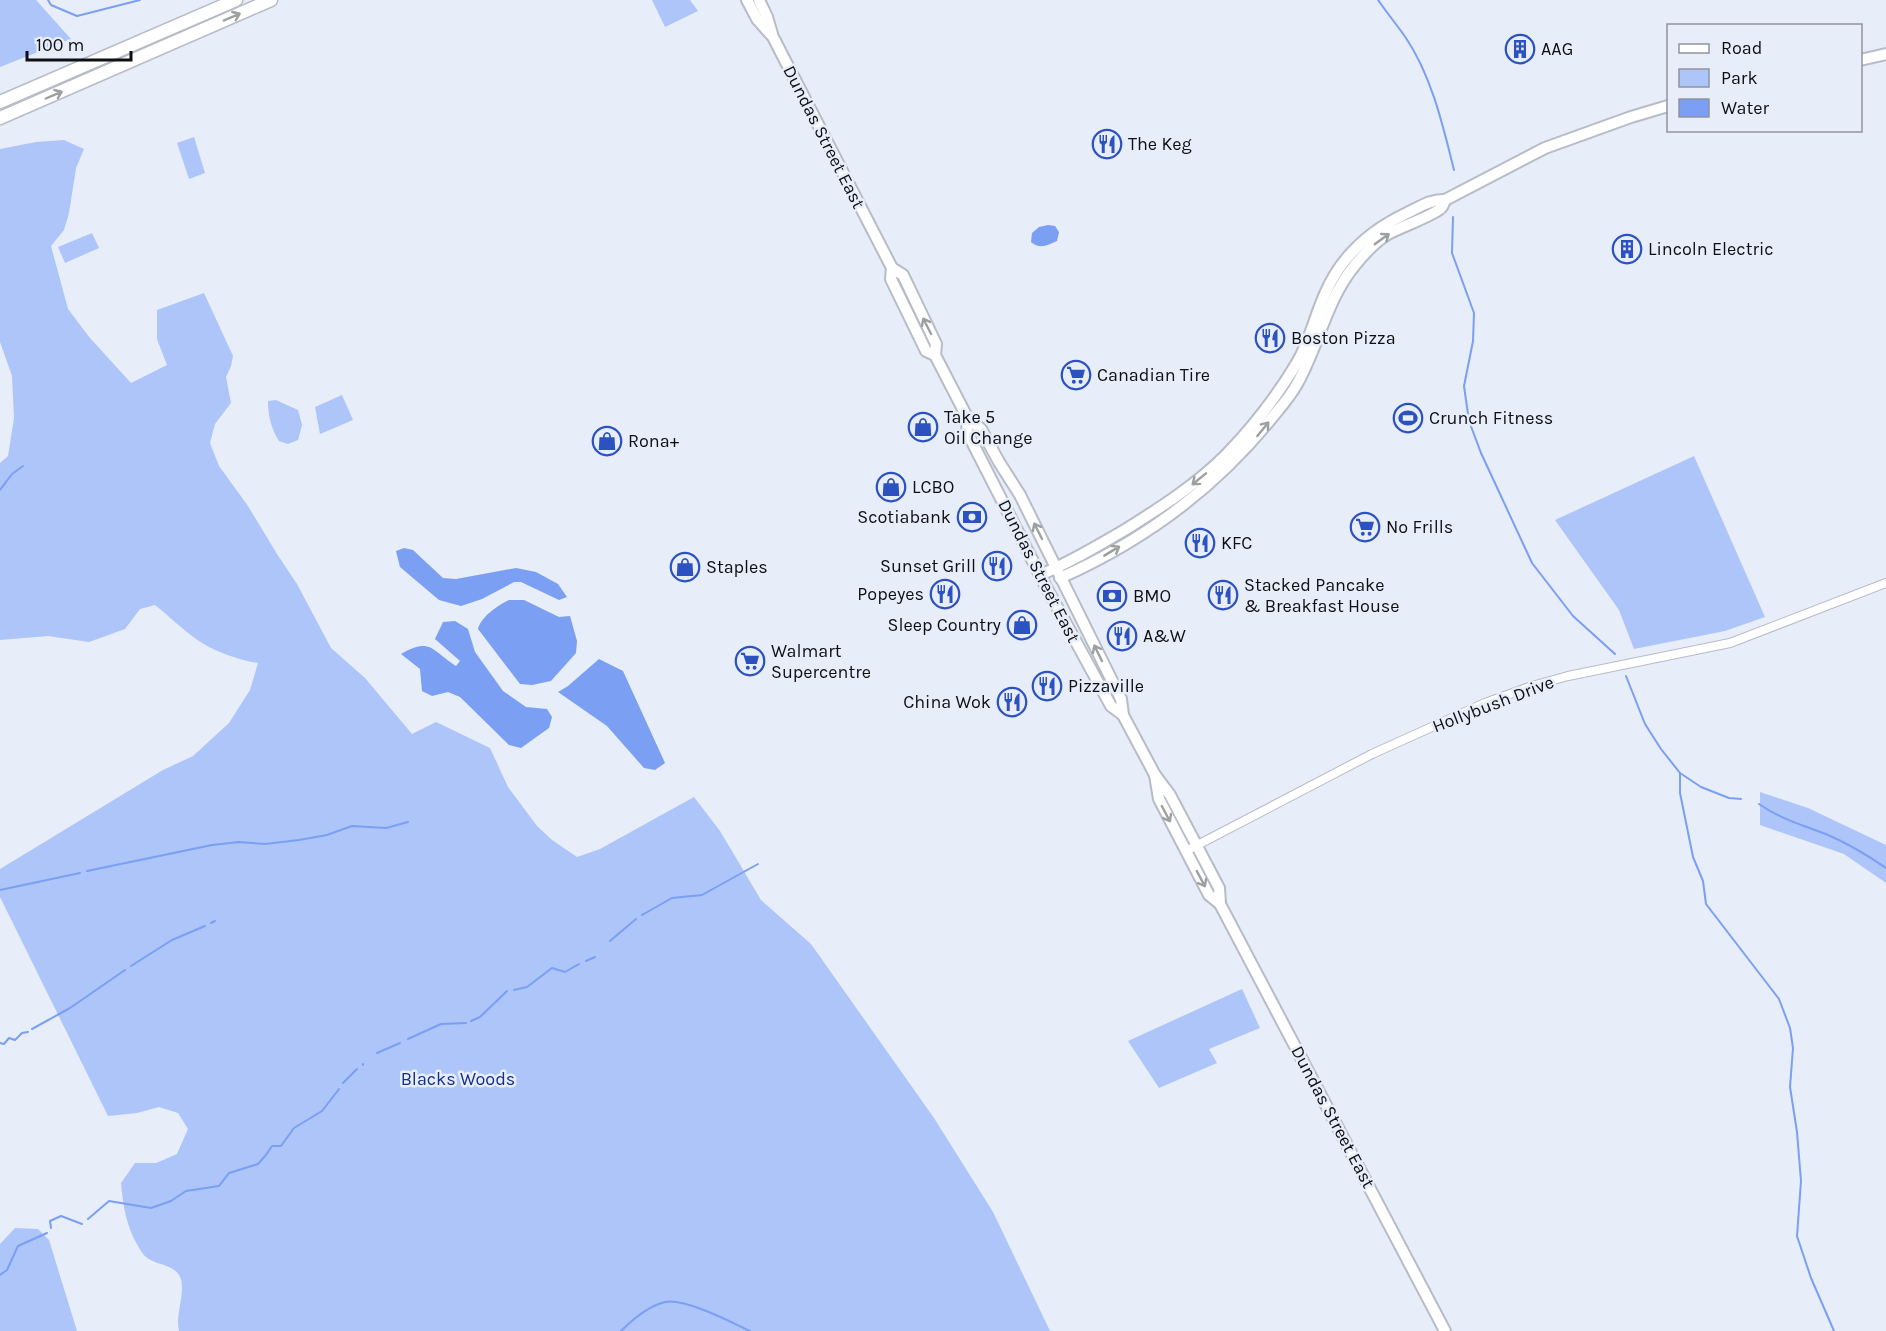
<svg xmlns="http://www.w3.org/2000/svg" width="1886" height="1331" font-family="Karla,sans-serif">
	<style>
		.green { fill: #adc5f9 }
		.water { fill: #7b9ff3 }
		.lines { fill: none; stroke-linecap: round; stroke-linejoin: round }
		.stream { stroke: #7b9ff3; stroke-width: 2 }
		.minor-casing { stroke: #b7bcc7; stroke-width: 10 }
		.major-casing { stroke: #b7bcc7; stroke-width: 14 }
		.highway-casing { stroke: #b7bcc7; stroke-width: 15 }
		.minor { stroke: #fff; stroke-width: 8 }
		.major { stroke: #fff; stroke-width: 10 }
		.highway { stroke: #fff; stroke-width: 12 }
		.oneway { stroke: #9e9fa1 }
		.labels { text-anchor: middle; stroke-width: 5; stroke-linejoin: round; paint-order: stroke }
		.poi-label { font-size: 18px; fill: #0d0f13; stroke: #e7edf9; text-anchor: start }
		.street-label { font-size: 18px; fill: #0d0f13; stroke: #e7edf9 }
		.park-label { font-size: 18px; fill: #142f8e; stroke: #e7edf9 }
	</style>
	<rect width="100%" height="100%" fill="#e7edf9"/>
	<!-- green -->
	<g class="green">
		<polygon points="0,0 36,0 71,39 0,67"/>
		<polygon points="652,0 690,0 698,11 665,27"/>
		<polygon points="194,137 205,173 189,179 177,143"/>
		<path d="M 64,140 L 84,149 L 76,168 L 69,213 L 64,230 L 51,246 L 68,309 L 90,338 L 131,383 L 167,365 L 157,339 L 157,310 L 204,293 L 233,356 L 231,366 L 226,377 L 231,403 L 215,424 L 210,443 L 219,466 L 248,506 L 277,554 L 297,584 L 331,648 L 365,678 L 412,734 L 436,722 L 490,748 L 508,787 L 537,826 L 552,840 L 577,857 L 600,849 L 694,797 L 720,831 L 761,900 L 811,944 L 934,1118 L 993,1212 L 1050,1331 L 179,1331 C 175,1315 185,1296 181,1279 C 176,1264 157,1266 146,1257 C 143,1255 140,1249 138,1246 C 126,1226 123,1205 121,1183 L 135,1163 L 156,1163 L 177,1154 L 188,1129 L 178,1113 L 159,1107 L 137,1113 L 108,1116 L 0,897 L 0,869 L 163,770 L 193,756 L 229,723 L 250,690 L 258,663 C 238,660 213,651 196,639 C 182,629 169,616 155,605 L 140,609 L 125,629 L 89,642 L 48,636 L 0,640 L 0,463 L 8,456 L 14,418 L 12,376 L 0,342 L 0,149 L 36,142 Z"/>
		<polygon points="92,233 99,248 65,263 58,247"/>
		<polygon points="342,395 353,420 320,434 315,407"/>
		<path d="M 276,400 L 298,410 L 302,425 L 298,440 L 288,444 L 279,441 C 271,428 268,416 268,401 Z"/>
		<polygon points="1694,456 1765,617 1725,631 1634,649 1619,610 1555,520"/>
		<polygon points="1760,792 1808,808 1886,845 1886,883 1844,854 1760,825"/>
		<polygon points="1242,989 1260,1028 1209,1049 1217,1063 1159,1088 1128,1041"/>
		<polygon points="15,1228 38,1229 49,1240 77,1331 0,1331 0,1244"/>
	</g>
	<!-- water -->
	<g class="water">
		<path d="M 1048,225 L 1055,226 L 1059,232 L 1057,241 C 1048,245 1040,250 1031,242 L 1032,233 L 1039,227 Z"/>
		<polygon points="404,548 413,550 443,578 456,579 516,568 536,572 558,584 567,597 559,600 521,582 514,582 482,599 461,606 439,600 400,567 396,551"/>
		<path d="M 509,600 L 524,600 L 559,617 L 570,616 L 577,641 L 576,653 L 551,681 L 532,685 L 520,684 L 478,629 C 481,617 498,605 509,600 Z"/>
		<path d="M 455,621 L 468,629 L 475,652 L 503,691 L 526,707 L 547,709 L 552,717 L 549,728 L 521,748 L 509,745 L 460,697 L 448,692 L 432,696 L 422,691 L 420,669 L 401,654 C 431,637 431,650 456,666 L 460,661 L 435,639 L 443,622 Z"/>
		<polygon points="599,659 623,671 665,763 655,770 644,768 607,726 558,692 568,686"/>
	</g>
	<g class="lines">
		<!-- stream -->
		<g class="stream">
			<polyline points="48,0 51,5 77,16 140,0"/>
			<path d="M 1378,0 C 1387,13 1397,25 1406,38 C 1432,77 1443,126 1454,170"/>
			<polyline points="1453,217 1452,253 1474,313 1473,341 1464,386 1469,421 1481,453 1532,563 1573,616 1615,654"/>
			<polyline points="0,490 12,474 23,466"/>
			<polyline points="1626,676 1645,724 1661,749 1680,773 1701,787 1729,798 1741,799"/>
			<polyline points="1680,773 1680,793 1693,857 1703,881 1706,904 1779,999 1790,1028 1793,1048 1790,1087 1797,1132 1801,1181 1797,1236 1811,1278 1834,1331"/>
			<path d="M 1759,804 C 1782,820 1803,825 1828,835 C 1849,844 1867,855 1886,868"/>
			<polyline points="87,871 212,845 239,842 265,844 299,840 327,835 352,826 386,828 408,822"/>
			<polyline points="0,890 80,873"/>
			<polyline points="642,915 672,898 702,895 758,864"/>
			<polyline points="211,923 215,921"/>
			<polyline points="610,941 636,919"/>
			<polyline points="586,961 595,957"/>
			<polyline points="131,966 172,940 205,926"/>
			<polyline points="514,990 527,987 552,968 565,972 579,964"/>
			<polyline points="471,1021 480,1017 507,991"/>
			<polyline points="32,1029 70,1008 125,970"/>
			<polyline points="408,1039 441,1024 466,1023"/>
			<polyline points="0,1043 4,1044 9,1038 15,1040 22,1033 28,1032"/>
			<polyline points="377,1053 400,1043"/>
			<polyline points="363,1065 363,1064"/>
			<polyline points="343,1083 357,1069"/>
			<polyline points="88,1219 109,1201 151,1208 171,1201 186,1191 219,1186 229,1173 258,1164 266,1155 272,1146 281,1146 294,1128 322,1111 339,1089"/>
			<polyline points="51,1228 50,1221 61,1216 82,1224"/>
			<polyline points="0,1275 7,1270 18,1246 47,1233"/>
			<path d="M 621,1331 C 633,1319 648,1306 665,1302 C 685,1298 731,1322 750,1331"/>
		</g>
		<!-- minor casing -->
		<g class="minor-casing">
			<polyline id="minor" points="1186,851 1372,754 1485,703 1532,686 1568,676 1730,643 1886,583"/>
		</g>
		<!-- major casing -->
		<g class="major-casing">
			<g id="major">
				<polyline points="747,0 757,19 773,37 892,268 903,275 936,344 935,355 968,419 981,429 999,462 1020,495 1121,699 1123,715 1155,775 1170,795 1219,888 1220,904 1445,1331"/>
				<polyline points="759,0 767,17 772,34"/>
				<polyline points="1860,60 1886,54"/>
				<polyline points="892,268 891,279 926,351 935,355"/>
				<polyline points="968,419 967,432 1045,585 1111,706 1123,715"/>
				<path d="M 1040,575 C 1071,562 1099,545 1128,528 C 1163,506 1197,484 1226,455 C 1254,426 1278,395 1298,361 C 1310,340 1315,316 1325,294 C 1341,256 1371,230 1407,213 C 1420,207 1431,199 1445,200 L 1545,148 L 1631,117 L 1668,106"/>
				<path d="M 1060,578 C 1141,542 1214,489 1270,420 C 1279,409 1290,397 1297,384 C 1319,345 1326,300 1355,265 C 1364,254 1375,241 1388,234 C 1398,228 1435,215 1441,208 C 1443,206 1444,203 1445,200"/>
				<polyline points="1155,775 1159,799 1209,895 1220,904"/>
			</g>
		</g>
		<!-- highway casing -->
		<g class="highway-casing">
			<g id="highway">
				<polyline points="0,102 236,0"/>
				<polyline points="0,118 271,0"/>
			</g>
		</g>
		<!-- minor -->
		<use href="#minor" class="minor"/>
		<!-- major -->
		<use href="#major" class="major"/>
		<!-- highway -->
		<use href="#highway" class="highway"/>
	</g>
	<!-- one-way arrows -->
	<defs><path id="oneway-shaft" d="M-6 0H5M1.5-3L5.5 0L1.5 3" fill="none" stroke-width="1.6" stroke-linecap="round" stroke-linejoin="round" transform="scale(1.5)"/></defs>
	<g class="oneway">
		<use href="#oneway-shaft" transform="translate(232 17) rotate(-23)"/>
		<use href="#oneway-shaft" transform="translate(54 95) rotate(-23)"/>
		<use href="#oneway-shaft" transform="translate(1382 239) rotate(-36)"/>
		<use href="#oneway-shaft" transform="translate(927 326) rotate(-117)"/>
		<use href="#oneway-shaft" transform="translate(1263 429) rotate(-51)"/>
		<use href="#oneway-shaft" transform="translate(1199 479) rotate(141)"/>
		<use href="#oneway-shaft" transform="translate(1038 531) rotate(-117)"/>
		<use href="#oneway-shaft" transform="translate(1112 551) rotate(-31)"/>
		<use href="#oneway-shaft" transform="translate(1098 653) rotate(-116)"/>
		<use href="#oneway-shaft" transform="translate(1166 814) rotate(62)"/>
		<use href="#oneway-shaft" transform="translate(1201 879) rotate(62)"/>
	</g>
	<!-- icons -->
	<defs>
		<g id="building-ring" transform="scale(1.5)"><circle r="9.5" fill="#e7edf9" stroke="#2c52c1" stroke-width="1.5"/><path d="M-4-6H4V6H1V3H-1V6H-4ZM-2.5-4.3h1.7v1.8h-1.7ZM.8-4.3h1.7v1.8H.8ZM-2.5-1h1.7V.8h-1.7ZM.8-1h1.7V.8H.8Z" fill="#2c52c1"/></g>
		<g id="restaurant-ring" transform="scale(1.5)"><circle r="9.5" fill="#e7edf9" stroke="#2c52c1" stroke-width="1.5"/><path d="M-5-6h1v4h1v-4h1v4h1v-4h1v5L-1.5 .5V6h-2V.5L-5-1ZM5-6V6H3V1.5H1.5Q1.5-4 5-6Z" fill="#2c52c1"/></g>
		<g id="supermarket-ring" transform="scale(1.5)"><circle r="9.5" fill="#e7edf9" stroke="#2c52c1" stroke-width="1.5"/><path d="M-6-5.5h2.5l.6 2H6L4.5 2H-2.5L-4.4-4H-6ZM-1.5 3.2a1.3 1.3 0 1 0 .1 0ZM3 3.2a1.3 1.3 0 1 0 .1 0Z" fill="#2c52c1"/></g>
		<g id="stadium-ring" transform="scale(1.5)"><circle r="9.5" fill="#e7edf9" stroke="#2c52c1" stroke-width="1.5"/><path d="M0-5a6.5 5 0 1 0 0 10a6.5 5 0 1 0 0-10ZM-3.5-1.8h7v3.6h-7Z" fill="#2c52c1"/></g>
		<g id="shop-ring" transform="scale(1.5)"><circle r="9.5" fill="#e7edf9" stroke="#2c52c1" stroke-width="1.5"/><path d="M-5-2.5h2.3a2.7 3.5 0 0 1 5.4 0H5L5.5 6h-11ZM-1.5-2.5h3a1.5 2.3 0 0 0-3 0Z" fill="#2c52c1"/></g>
		<g id="bank-ring" transform="scale(1.5)"><circle r="9.5" fill="#e7edf9" stroke="#2c52c1" stroke-width="1.5"/><path d="M-6-4H6V4H-6ZM0-2.3a2.3 2.3 0 1 0 0 4.6a2.3 2.3 0 1 0 0-4.6Z" fill="#2c52c1"/></g>
	</defs>
	<g fill-rule="evenodd">
		<use href="#building-ring" x="1520" y="49"/>
		<use href="#restaurant-ring" x="1107" y="144"/>
		<use href="#building-ring" x="1627" y="249"/>
		<use href="#restaurant-ring" x="1270" y="338"/>
		<use href="#supermarket-ring" x="1076" y="375"/>
		<use href="#stadium-ring" x="1408" y="418"/>
		<use href="#shop-ring" x="923" y="427"/>
		<use href="#shop-ring" x="607" y="441"/>
		<use href="#shop-ring" x="891" y="487"/>
		<use href="#bank-ring" x="972" y="517"/>
		<use href="#supermarket-ring" x="1365" y="527"/>
		<use href="#restaurant-ring" x="1200" y="543"/>
		<use href="#restaurant-ring" x="997" y="566"/>
		<use href="#shop-ring" x="685" y="567"/>
		<use href="#restaurant-ring" x="945" y="594"/>
		<use href="#restaurant-ring" x="1223" y="595"/>
		<use href="#bank-ring" x="1112" y="596"/>
		<use href="#shop-ring" x="1022" y="625"/>
		<use href="#restaurant-ring" x="1122" y="636"/>
		<use href="#supermarket-ring" x="750" y="661"/>
		<use href="#restaurant-ring" x="1047" y="686"/>
		<use href="#restaurant-ring" x="1012" y="702"/>
	</g>
	<g class="labels">
		<!-- poi labels -->
		<g class="poi-label">
			<text x="1541" y="55">AAG</text>
			<text x="1128" y="150">The Keg</text>
			<text x="1648" y="255">Lincoln Electric</text>
			<text x="1291" y="344">Boston Pizza</text>
			<text x="1097" y="381">Canadian Tire</text>
			<text x="944" y="423">Take 5<tspan x="944" dy="21">Oil Change</tspan></text>
			<text x="1429" y="424">Crunch Fitness</text>
			<text x="628" y="447">Rona+</text>
			<text x="912" y="493">LCBO</text>
			<text x="951" y="523" text-anchor="end">Scotiabank</text>
			<text x="1386" y="533">No Frills</text>
			<text x="1221" y="549">KFC</text>
			<text x="976" y="572" text-anchor="end">Sunset Grill</text>
			<text x="706" y="573">Staples</text>
			<text x="1244" y="591">Stacked Pancake<tspan x="1244" dy="21">&amp; Breakfast House</tspan></text>
			<text x="924" y="600" text-anchor="end">Popeyes</text>
			<text x="1133" y="602">BMO</text>
			<text x="1001" y="631" text-anchor="end">Sleep Country</text>
			<text x="1143" y="642">A&amp;W</text>
			<text x="771" y="657">Walmart<tspan x="771" dy="21">Supercentre</tspan></text>
			<text x="1068" y="692">Pizzaville</text>
			<text x="991" y="708" text-anchor="end">China Wok</text>
		</g>
		<!-- street labels -->
		<g class="street-label">
			<text transform="translate(824 137) rotate(63)" y="6">Dundas Street East</text>
			<text transform="translate(1039 571) rotate(63)" y="6">Dundas Street East</text>
			<text transform="translate(1493 704) rotate(-21)" y="6">Hollybush Drive</text>
			<text transform="translate(1333 1117) rotate(62)" y="6">Dundas Street East</text>
		</g>
		<!-- park labels -->
		<g class="park-label">
			<text x="458" y="1085">Blacks Woods</text>
		</g>
	</g>
	<!-- legend -->
	<rect x="1667" y="24" width="195" height="108" fill="#e7edf9" stroke="#90949d" stroke-width="1.5"/>
	<rect x="1679" y="44" width="30" height="9" fill="#ffffff" stroke="#90949d" stroke-width="1.5"/>
	<text x="1721" y="54" font-size="18" fill="#0d0f13">Road</text>
	<rect x="1679" y="69" width="30" height="18" fill="#adc5f9" stroke="#90949d" stroke-width="1.5"/>
	<text x="1721" y="84" font-size="18" fill="#0d0f13">Park</text>
	<rect x="1679" y="99" width="30" height="18" fill="#7b9ff3" stroke="#90949d" stroke-width="1.5"/>
	<text x="1721" y="114" font-size="18" fill="#0d0f13">Water</text>
	<!-- scale -->
	<path d="M27 51v9h104v-9" fill="none" stroke="#0d0f13" stroke-width="3"/>
	<text x="36" y="51" font-size="18" fill="#0d0f13" stroke="#e7edf9" stroke-width="4.5" paint-order="stroke">100 m</text>
</svg>
